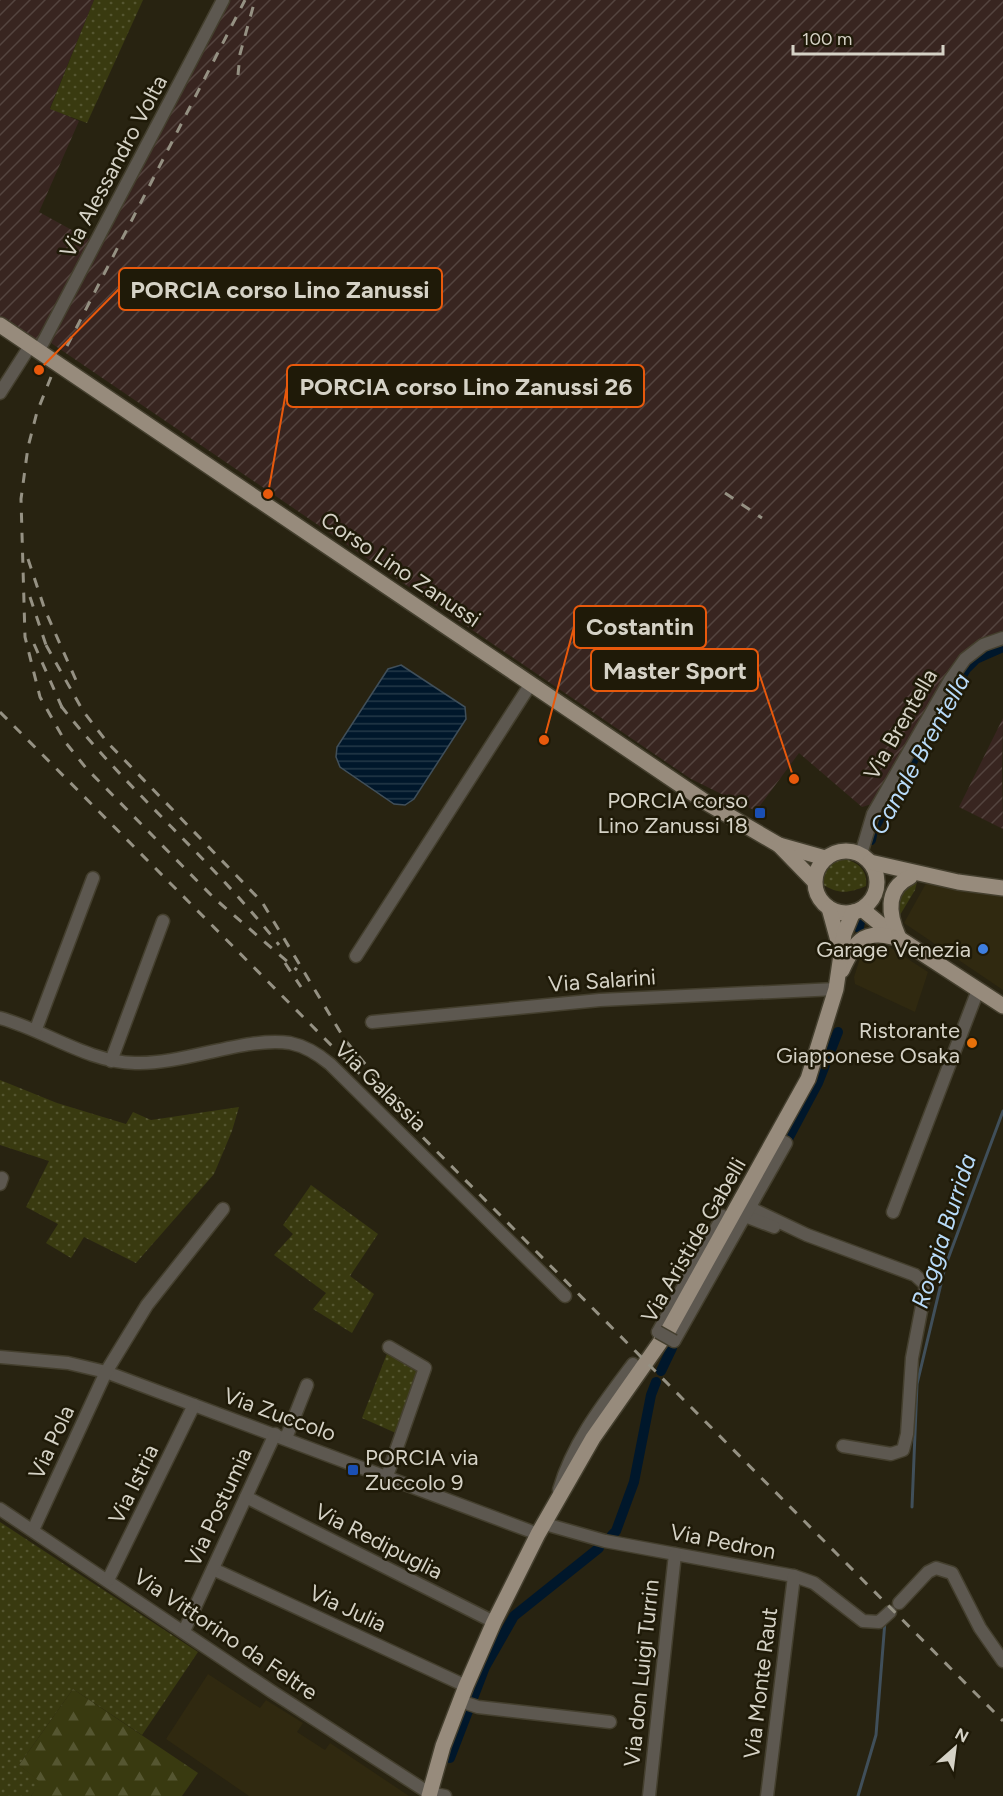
<svg xmlns="http://www.w3.org/2000/svg" width="1003" height="1796" font-family="Figtree,sans-serif">
	<style>
		.built { fill: #302910 }
		.industrial { fill: url(#industrial-furrows) }
		.grass { fill: url(#grass-dots) }
		.forest { fill: url(#forest-firs) }
		.water { fill: url(#water-rules); stroke: #404f5a; stroke-width: 1.5 }
		.lines { fill: none; stroke-linecap: round; stroke-linejoin: round }
		.stream { stroke: #404f5a; stroke-width: 3 }
		.canal { stroke: #00172b; stroke-width: 10 }
		.minor-casing { stroke: #443f2e; stroke-width: 15 }
		.major-casing { stroke: #443f2e; stroke-width: 18 }
		.minor { stroke: #5d5850; stroke-width: 12 }
		.major { stroke: #978b7c; stroke-width: 15 }
		.rail { stroke: #959183; stroke-width: 3; stroke-dasharray: 10 10; stroke-linecap: butt }
		.minor-bridge-casing { stroke: #443f2e; stroke-width: 15; stroke-linecap: butt }
		.minor-bridge { stroke: #5d5850; stroke-width: 12 }
		.transit-dot { fill: #1a4fb4; stroke: #1f1a08; stroke-width: 2 }
		.shop-dot { fill: #3f7fe0; stroke: #1f1a08; stroke-width: 2 }
		.food-dot { fill: #e8710a; stroke: #1f1a08; stroke-width: 2 }
		.labels { text-anchor: middle; stroke-width: 5; stroke-linejoin: round; paint-order: stroke }
		.street-label { font-size: 22px; fill: #d5d2c6; stroke: #1f1a08 }
		.poi-label { font-size: 22px; fill: #d5d2c6; stroke: #1f1a08; text-anchor: end }
		.water-label { font-size: 24px; font-style: italic; fill: #b8dbfa; stroke: #1f1a08 }
		.leader { fill: none; stroke: #e8590c; stroke-width: 2 }
		.callout-dot { fill: #e8590c; stroke: #1f1a08; stroke-width: 2 }
		.callout { fill: #1f1a08; stroke: #e8590c; stroke-width: 2 }
		.callout-label { font-size: 24px; text-anchor: middle; font-weight: bold; fill: #d5d2c6 }
	</style>
	<defs>
		<pattern id="industrial-furrows" width="10" height="10" patternUnits="userSpaceOnUse" patternTransform="scale(1.5)"><rect width="10" height="10" fill="#382520"/><path d="M-1 1l2-2M0 10L10 0M9 11l2-2" fill="none" stroke="#54443f"/></pattern>
		<pattern id="grass-dots" width="8" height="8" patternUnits="userSpaceOnUse" patternTransform="scale(1.5)"><rect width="8" height="8" fill="#393a10"/><path d="M2 2h.1M6 6h.1" fill="none" stroke="#555631" stroke-width="1.8" stroke-linecap="round"/></pattern>
		<pattern id="forest-firs" width="22" height="20" patternUnits="userSpaceOnUse" patternTransform="scale(1.5)"><rect width="22" height="20" fill="#393a10"/><path d="M5 1l3.5 6h-7zM16 11l3.5 6h-7z" fill="#555631"/></pattern>
		<pattern id="water-rules" width="6" height="5" patternUnits="userSpaceOnUse" patternTransform="scale(1.5)"><rect width="6" height="5" fill="#00172b"/><path d="M0 2.5h6" fill="none" stroke="#243848"/></pattern>
	</defs>
	<rect width="100%" height="100%" fill="#282311"/>
	<!-- built -->
	<g class="built">
		<polygon points="929,878 1003,891 1003,990 904,923"/>
		<polygon points="880,941 928,972 915,1012 855,984 854,977 863,949 869,942"/>
		<polygon points="208,1674 260,1708 266,1700 303,1723 297,1732 325,1750 330,1743 409,1796 249,1796 166,1739"/>
	</g>
	<!-- industrial -->
	<g class="industrial">
		<polygon points="0,0 94,0 50,108 79,121 39,212 101,246 230,0 1003,0 1003,633 985,638 967,649 952,667 872,804 862,807 799,753 756,811 691,779 51,343 37,346 0,322"/>
		<polygon points="1003,718 1002,772 1003,829 959,807"/>
	</g>
	<!-- grass -->
	<g class="grass">
		<polygon points="94,0 143,0 87,123 50,109"/>
		<path d="M 843,859 C 858,861 868,871 866,886 C 849,893 839,895 822,884 C 823,870 829,862 843,859 Z"/>
		<polygon points="917,882 915,890 897,920 898,893"/>
		<polygon points="0,1080 57,1103 126,1124 133,1112 151,1120 239,1107 232,1131 214,1174 136,1263 84,1237 71,1258 46,1243 58,1224 26,1207 49,1161 0,1145"/>
		<polygon points="311,1185 378,1234 350,1276 374,1294 352,1333 313,1309 326,1293 274,1255 293,1234 283,1225"/>
		<polygon points="388,1351 421,1370 398,1434 362,1418"/>
		<polygon points="0,1522 198,1652 142,1735 73,1689 19,1765 41,1782 31,1796 0,1796"/>
	</g>
	<!-- forest -->
	<polygon class="forest" points="73,1689 198,1773 182,1796 31,1796 40,1782 19,1765"/>
	<!-- water -->
	<polygon class="water" points="401,665 465,707 466,719 414,799 405,805 394,804 340,767 336,757 337,747 388,669"/>
	<g class="lines">
		<!-- stream -->
		<g class="stream">
			<polyline points="912,1507 917,1384 945,1267 1003,1111"/>
			<polyline points="858,1796 876,1735 885,1621"/>
		</g>
		<!-- canal -->
		<g class="canal">
			<polyline points="871,840 873,830 966,669 976,659 1003,647"/>
			<polyline points="859,928 860,921"/>
			<polyline points="788,1139 818,1083 838,1032"/>
			<polyline points="661,1371 672,1348"/>
			<polyline points="612,1535 616,1531 634,1482 651,1395 656,1382"/>
			<polyline points="450,1758 485,1667 514,1616 599,1548"/>
		</g>
		<!-- minor casing -->
		<g class="minor-casing">
			<g id="minor">
				<polyline points="38,352 223,0"/>
				<polyline points="0,393 30,346"/>
				<polyline points="861,854 873,814 950,680 965,659 983,645 1003,638"/>
				<polyline points="356,956 530,685"/>
				<path d="M 0,1018 C 45,1030 87,1062 135,1063 C 183,1065 246,1036 290,1043 C 305,1046 318,1054 330,1064 L 565,1296"/>
				<polyline points="372,1022 600,1000 836,989"/>
				<polyline points="36,1029 93,878"/>
				<polyline points="111,1061 163,921"/>
				<polyline points="0,1184 2,1178"/>
				<polyline points="748,1207 807,1235 915,1275 926,1285 912,1358 907,1434 903,1450 891,1454 843,1446"/>
				<polyline points="893,1212 978,990"/>
				<polyline points="737,1213 774,1227"/>
				<polyline points="658,1332 723,1216"/>
				<polyline points="674,1341 786,1143 777,1138"/>
				<polyline points="0,1357 68,1363 106,1372 538,1534"/>
				<polyline points="286,1438 307,1385"/>
				<polyline points="387,1476 425,1368 389,1347"/>
				<path d="M 559,1490 C 573,1442 603,1404 633,1364"/>
				<polyline points="246,1497 494,1622"/>
				<polyline points="0,1509 271,1691 429,1793 445,1796"/>
				<polyline points="545,1524 605,1541 794,1576 814,1583 863,1621 879,1622 890,1612"/>
				<polyline points="33,1530 106,1372 147,1305 223,1209"/>
				<polyline points="213,1569 466,1686"/>
				<polyline points="108,1580 194,1405"/>
				<polyline points="899,1603 928,1572 936,1568 952,1573 980,1628 1003,1661"/>
				<polyline points="184,1631 275,1434"/>
				<polyline points="460,1701 478,1707 610,1722"/>
				<polyline points="649,1796 675,1554"/>
				<polyline points="767,1796 794,1576"/>
			</g>
		</g>
		<!-- major casing -->
		<g class="major-casing">
			<g id="major">
				<polyline points="0,325 707,803 779,845 825,858"/>
				<polyline points="779,845 814,881"/>
				<circle cx="846" cy="882" r="31"/>
				<polyline points="870,862 958,882 1003,888"/>
				<polyline points="829,908 840,948"/>
				<polyline points="862,909 891,933 1003,1006"/>
				<path d="M 899,938 C 889,916 884,889 910,877"/>
				<path d="M 842,970 C 854,944 862,929 892,937"/>
				<polyline points="429,1796 443,1746 466,1686 494,1622 538,1534 593,1438 668,1331 808,1079 836,989 844,934 853,912"/>
			</g>
		</g>
		<!-- minor -->
		<use href="#minor" class="minor"/>
		<!-- major -->
		<use href="#major" class="major"/>
		<!-- rail -->
		<g class="rail">
			<polyline points="238,75 240,54 255,0"/>
			<polyline points="67,346 245,0"/>
			<polyline points="51,377 37,412 28,447 21,499 25,637 40,697 66,743 86,768 214,898 297,970"/>
			<polyline points="725,493 762,518"/>
			<polyline points="28,559 45,610 79,687"/>
			<polyline points="30,597 48,651"/>
			<polyline points="34,644 64,712"/>
			<polyline points="46,645 83,711 107,742 262,902 345,1040 387,1090"/>
			<path d="M 61,706 C 128,791 212,860 279,945"/>
			<polyline points="0,712 1003,1721"/>
			<polyline points="285,963 301,987"/>
			<polyline points="382,1082 404,1104"/>
		</g>
		<!-- minor-bridge casing -->
		<g class="minor-bridge-casing">
			<polyline id="minor-bridge" points="658,1332 674,1341"/>
		</g>
		<!-- minor-bridge -->
		<use href="#minor-bridge" class="minor-bridge"/>
	</g>
	<!-- markers -->
	<g class="transit-dot">
		<rect x="754" y="807" width="12" height="12" rx="3"/>
		<rect x="347" y="1464" width="12" height="12" rx="3"/>
	</g>
	<circle class="shop-dot" cx="983" cy="949" r="6"/>
	<circle class="food-dot" cx="972" cy="1043" r="6"/>
	<g class="labels">
		<!-- street labels -->
		<g class="street-label">
			<text transform="translate(113 166) rotate(-62)" y="8">Via Alessandro Volta</text>
			<text transform="translate(401 569) rotate(34)" y="8">Corso Lino Zanussi</text>
			<text transform="translate(900 724) rotate(-60)" y="8">Via Brentella</text>
			<text transform="translate(602 980) rotate(-4)" y="8">Via Salarini</text>
			<text transform="translate(381 1086) rotate(44)" y="8">Via Galassia</text>
			<text transform="translate(693 1240) rotate(-60)" y="8">Via Aristide Gabelli</text>
			<text transform="translate(280 1414) rotate(20)" y="8">Via Zuccolo</text>
			<text transform="translate(51 1442) rotate(-65)" y="8">Via Pola</text>
			<text transform="translate(133 1484) rotate(-64)" y="8">Via Istria</text>
			<text transform="translate(218 1507) rotate(-65)" y="8">Via Postumia</text>
			<text transform="translate(379 1541) rotate(27)" y="8">Via Redipuglia</text>
			<text transform="translate(723 1541) rotate(11)" y="8">Via Pedron</text>
			<text transform="translate(348 1608) rotate(25)" y="8">Via Julia</text>
			<text transform="translate(226 1634) rotate(34)" y="8">Via Vittorino da Feltre</text>
			<text transform="translate(641 1673) rotate(-84)" y="8">Via don Luigi Turrin</text>
			<text transform="translate(760 1683) rotate(-83)" y="8">Via Monte Raut</text>
		</g>
		<!-- poi labels -->
		<g class="poi-label">
			<text x="748" y="808">PORCIA corso<tspan x="748" dy="25">Lino Zanussi 18</tspan></text>
			<text x="971" y="957">Garage Venezia</text>
			<text x="960" y="1038">Ristorante<tspan x="960" dy="25">Giapponese Osaka</tspan></text>
			<text x="365" y="1465" text-anchor="start">PORCIA via<tspan x="365" dy="25">Zuccolo 9</tspan></text>
		</g>
		<!-- water labels -->
		<g class="water-label">
			<text transform="translate(920 754) rotate(-61)" y="8">Canale Brentella</text>
			<text transform="translate(944 1231) rotate(-72)" y="8">Roggia Burrida</text>
		</g>
	</g>
	<!-- callouts -->
	<path class="leader" d="M39 370L119 289M268 494L287 386M544 740L574 627M794 779L758 670"/>
	<g class="callout-dot">
		<circle cx="39" cy="370" r="6"/>
		<circle cx="268" cy="494" r="6"/>
		<circle cx="544" cy="740" r="6"/>
		<circle cx="794" cy="779" r="6"/>
	</g>
	<g class="callout">
		<rect x="119" y="268" width="323" height="42" rx="6"/>
		<rect x="287" y="365" width="357" height="42" rx="6"/>
		<rect x="574" y="606" width="132" height="42" rx="6"/>
		<rect x="591" y="649" width="167" height="42" rx="6"/>
	</g>
	<g class="callout-label">
		<text x="280" y="298">PORCIA corso Lino Zanussi</text>
		<text x="466" y="395">PORCIA corso Lino Zanussi 26</text>
		<text x="640" y="635">Costantin</text>
		<text x="675" y="679">Master Sport</text>
	</g>
	<!-- north arrow -->
	<g transform="translate(955 1748) rotate(28)" stroke="#1f1a08" stroke-width="4.5" paint-order="stroke">
	<path d="M0-4.5L10 22L0 15L-10 22Z" fill="#d5d2c6"/>
	<text y="-9" font-size="16" font-weight="bold" text-anchor="middle" fill="#d5d2c6">N</text>
	</g>
	<!-- scale -->
	<path d="M793 45v9h150v-9" fill="none" stroke="#d5d2c6" stroke-width="3"/>
	<text x="802" y="45" font-size="18" fill="#d5d2c6" stroke="#1f1a08" stroke-width="4.5" paint-order="stroke">100 m</text>
</svg>
